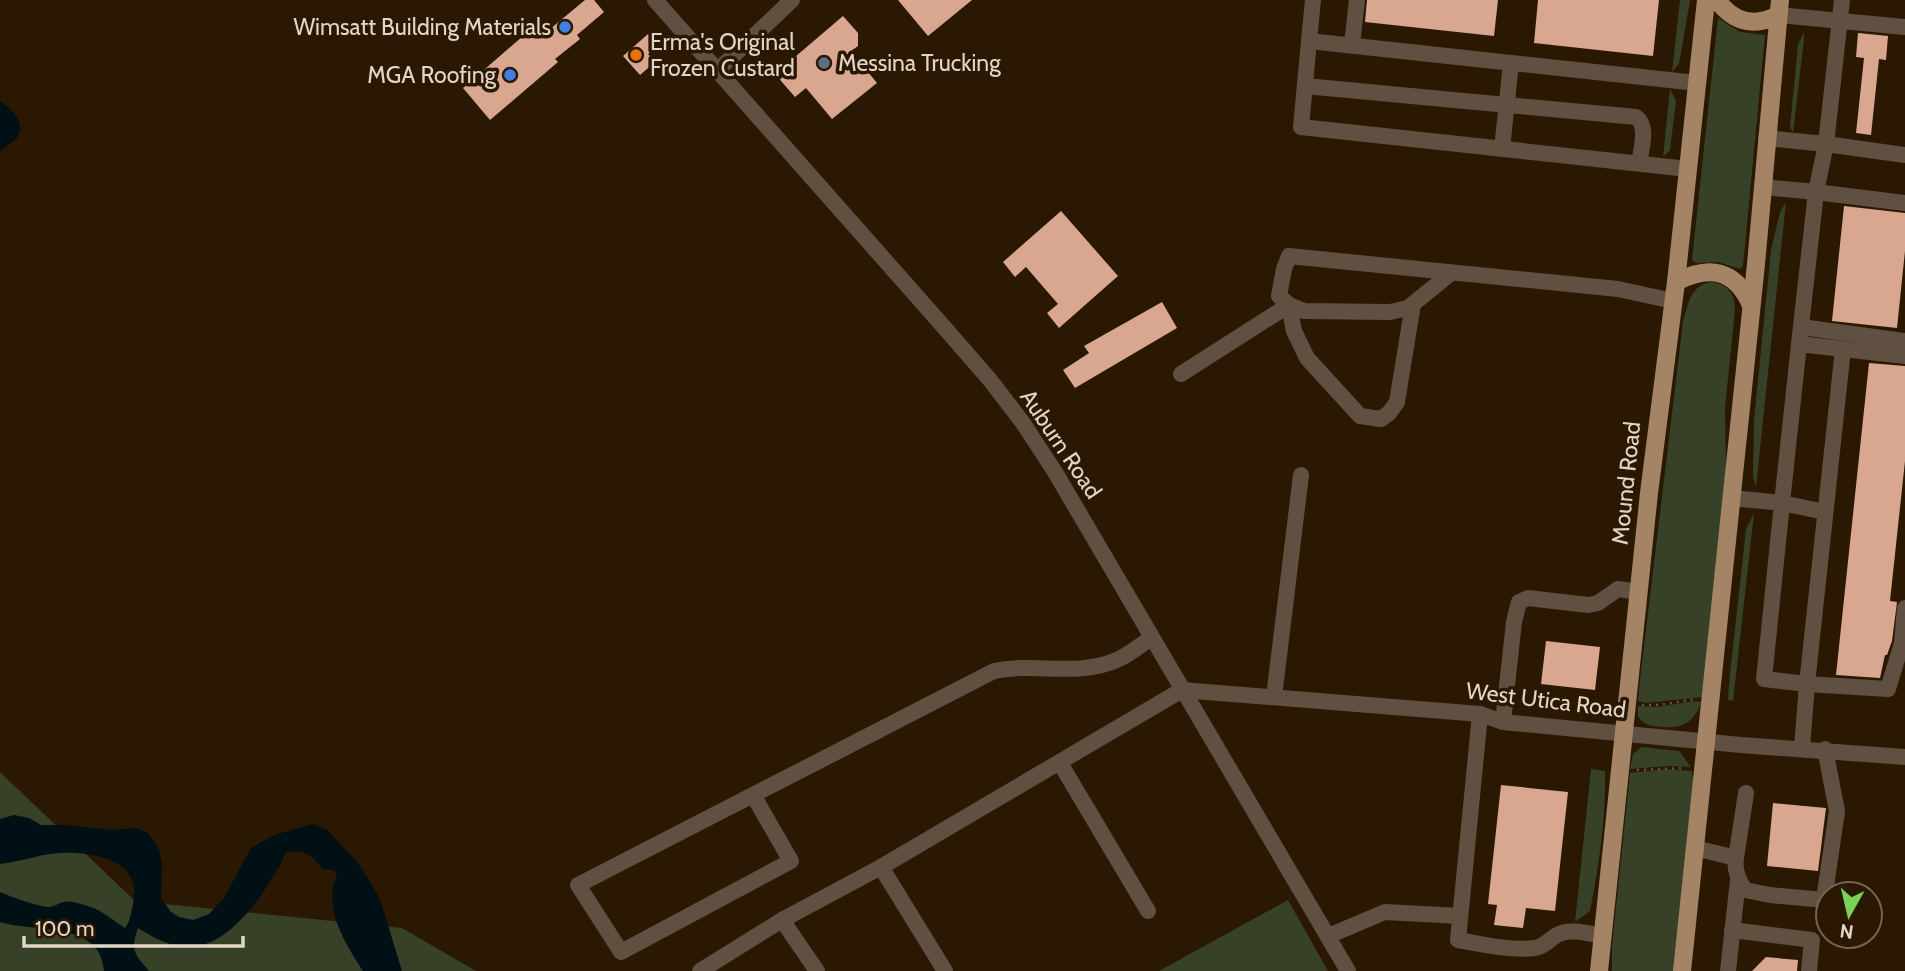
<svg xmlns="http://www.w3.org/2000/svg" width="1905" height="971" font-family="Cabin,sans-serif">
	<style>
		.green { fill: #374127 }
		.water { fill: #011015 }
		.building { fill: #d9a690 }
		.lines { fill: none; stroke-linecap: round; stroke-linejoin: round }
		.path { stroke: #665642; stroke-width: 2.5; stroke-dasharray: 2 5; stroke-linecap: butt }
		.minor { stroke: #605042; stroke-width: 16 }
		.major { stroke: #a48465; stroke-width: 18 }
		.shop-dot { fill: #3f7fe0; stroke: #2a1802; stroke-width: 2.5 }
		.food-dot { fill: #e8710a; stroke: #2a1802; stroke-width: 2.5 }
		.service-dot { fill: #5c6f8a; stroke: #2a1802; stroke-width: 2.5 }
		.labels { text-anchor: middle; stroke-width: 7; stroke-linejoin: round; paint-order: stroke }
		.poi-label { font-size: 23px; fill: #e2d5c8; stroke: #2a1802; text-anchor: end }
		.street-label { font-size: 23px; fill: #e2d5c8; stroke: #2a1802 }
	</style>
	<rect width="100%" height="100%" fill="#2a1802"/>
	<!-- green -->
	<g class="green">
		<polygon points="1680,0 1690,0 1679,64 1672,72"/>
		<polygon points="1718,18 1740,32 1765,35 1743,266 1740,269 1718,262 1696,263 1692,260"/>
		<polygon points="1804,32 1804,39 1793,133 1790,127 1798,45"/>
		<polygon points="1670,89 1676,101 1670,150 1663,157"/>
		<polygon points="1786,202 1756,487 1753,476 1754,420 1771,250 1780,212"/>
		<path d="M 1710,282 C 1728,284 1735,293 1735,310 L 1725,408 L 1726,471 L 1702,697 L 1646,703 L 1638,701 L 1639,688 L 1683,322 C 1688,305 1690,286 1710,282 Z"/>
		<polygon points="1754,513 1733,701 1728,700 1729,683 1746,529"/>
		<path d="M 1694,701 L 1701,702 C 1695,722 1682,729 1662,727 C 1652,726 1644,726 1638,716 L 1638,706 L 1658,707 Z"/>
		<polygon points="1641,747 1679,751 1691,767 1668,766 1630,769 1633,754"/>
		<path d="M 1591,769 L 1605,771 C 1606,818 1599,865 1590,911 L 1575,922 Z"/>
		<polygon points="1667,769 1692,771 1693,782 1674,971 1612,971 1612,946 1630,773"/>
		<polygon points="0,772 135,901 402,928 476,971 0,971"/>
		<polygon points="1288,900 1328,971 1159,971"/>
	</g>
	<!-- water -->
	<g class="water">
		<path d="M 0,101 C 10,108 26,121 18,136 C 15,142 5,146 0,152 Z"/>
		<path d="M 14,815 L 29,818 L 41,825 L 64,825 L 112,830 L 137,828 L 148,833 L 158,847 L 162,863 L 161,898 L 171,912 L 179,917 L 193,920 L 209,914 L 224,898 L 251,848 L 274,835 L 313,824 L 327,830 L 360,865 L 380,899 L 402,971 L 363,971 C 344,941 323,909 337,874 L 334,870 L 323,869 C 312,856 304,848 286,853 C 269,887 235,942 194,947 C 174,949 154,938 138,928 C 130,952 135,954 149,971 L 104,971 C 101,920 34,933 0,922 L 0,892 C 15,898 30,904 47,907 C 58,908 59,898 77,903 C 100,908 107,916 125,928 C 131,921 134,902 134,891 C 135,858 86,851 60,853 C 39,854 20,862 0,864 L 0,819 Z"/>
	</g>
	<!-- building -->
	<g class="building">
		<polygon points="585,0 594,0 604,12 577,35 580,39 555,59 558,62 490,120 463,88 530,30 538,39"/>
		<polygon points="898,0 972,0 928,36"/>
		<polygon points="1367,0 1498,0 1494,36 1365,22"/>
		<polygon points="1538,0 1659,0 1653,56 1534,43"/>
		<polygon points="843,16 858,33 858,46 851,51 877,83 832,119 806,88 795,97 775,74"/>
		<polygon points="1858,33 1888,36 1886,60 1879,59 1871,135 1856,133 1864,58 1856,57"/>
		<polygon points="648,34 658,46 648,54 655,62 640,75 623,56"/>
		<polygon points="1844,206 1905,213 1905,251 1897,328 1832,321"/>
		<polygon points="1061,211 1118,276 1059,328 1047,313 1058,304 1026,267 1015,277 1003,262"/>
		<polygon points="1162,302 1177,328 1075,388 1063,370 1089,353 1084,346"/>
		<polygon points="1869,363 1905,366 1905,461 1890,601 1897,602 1892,641 1887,655 1885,655 1880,678 1836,675"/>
		<polygon points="1546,641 1600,647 1595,690 1541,684"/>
		<polygon points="1501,785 1568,792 1555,911 1526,908 1523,928 1494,925 1497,905 1488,904"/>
		<polygon points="1773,803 1826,808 1818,871 1767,866"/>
		<polygon points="1766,957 1798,960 1797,971 1752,971"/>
	</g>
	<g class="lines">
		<!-- path -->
		<g class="path">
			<polyline points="1642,705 1659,705 1695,699"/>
			<polyline points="1637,770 1686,768"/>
		</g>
		<!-- minor -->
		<g class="minor">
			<polyline points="655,0 943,326 990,380 1023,423 1055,472 1348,971"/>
			<polyline points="1842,0 1826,144 1816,192 1905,203"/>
			<polyline points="1778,15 1905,27"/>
			<polyline points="1309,41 1313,0"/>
			<polyline points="1352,45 1357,0"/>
			<polyline points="717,71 792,0"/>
			<path d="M 1305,86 L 1636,117 C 1649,125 1641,150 1639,163"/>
			<polyline points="1766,138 1826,144 1905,155"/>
			<polyline points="1502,149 1511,63"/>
			<polyline points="1688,169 1301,127 1309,41 1697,83"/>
			<polyline points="1762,187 1816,192 1799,344"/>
			<polyline points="1451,273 1408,308 1390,312 1304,311 1289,305 1279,296 1284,269 1289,256 1618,289 1673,301"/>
			<polyline points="1801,327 1905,341"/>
			<polyline points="1843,349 1905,356"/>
			<polyline points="1181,374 1289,305 1294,331 1307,358 1360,416 1381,419 1389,413 1397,402 1413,304"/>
			<polyline points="1732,498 1782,503 1764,679 1807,684 1843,349 1799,344 1782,503 1825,512"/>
			<polyline points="1182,690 1480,714 1503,722 1741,745 1905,757"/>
			<polyline points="1274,697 1301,475"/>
			<path d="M 1480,714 L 1458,940 C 1482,944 1510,951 1535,948 C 1546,946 1550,938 1559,934 C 1571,928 1590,934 1603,936"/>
			<polyline points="1503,722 1514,622 1519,602 1528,598 1588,605 1598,603 1618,589 1639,592"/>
			<polyline points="1802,747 1807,684 1888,689 1902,643 1905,608"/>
			<polyline points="1060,763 1148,911"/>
			<path d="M 753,795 L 791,861 L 621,952 L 578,885 L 994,671 C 1035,662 1078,678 1119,659 C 1130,654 1141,645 1151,638"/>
			<path d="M 1695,848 L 1736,858 C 1734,870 1738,880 1745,890 L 1770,895 L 1824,900 L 1837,811 L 1825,749"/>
			<polyline points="1736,858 1746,793"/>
			<polyline points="881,867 945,971"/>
			<polyline points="782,920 817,971"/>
			<polyline points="1732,930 1812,940 1809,971"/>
			<polyline points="1328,936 1385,912 1460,916"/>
			<polyline points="700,971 782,920 881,867 1182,690"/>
			<polyline points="1728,971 1738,880"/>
		</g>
		<!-- major -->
		<g class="major">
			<path d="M 1717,0 C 1733,22 1754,28 1778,15"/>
			<path d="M 1676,282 C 1709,265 1735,269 1751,305"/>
			<polyline points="1599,971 1649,493 1676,282 1706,0"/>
			<polyline points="1682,971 1756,264 1780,0"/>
		</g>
	</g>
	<!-- markers -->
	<g class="shop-dot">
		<circle cx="565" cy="27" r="7"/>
		<circle cx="510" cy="75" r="7"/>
	</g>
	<circle class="food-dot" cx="636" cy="55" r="7"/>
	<circle class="service-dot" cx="824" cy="63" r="7"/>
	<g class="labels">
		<!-- poi labels -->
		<g class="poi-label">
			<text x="551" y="35">Wimsatt Building Materials</text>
			<text x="650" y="50" text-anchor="start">Erma's Original<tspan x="650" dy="26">Frozen Custard</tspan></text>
			<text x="838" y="71" text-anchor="start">Messina Trucking</text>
			<text x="496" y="83">MGA Roofing</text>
		</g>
		<!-- street labels -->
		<g class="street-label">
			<text transform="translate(1061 444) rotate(56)" y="8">Auburn Road</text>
			<text transform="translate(1626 483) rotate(-84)" y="8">Mound Road</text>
			<text transform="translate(1546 700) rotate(7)" y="8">West Utica Road</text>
		</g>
	</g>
	<!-- north arrow -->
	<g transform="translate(1849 915) rotate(188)"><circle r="33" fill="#2a1802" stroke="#746451" stroke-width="2"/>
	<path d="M0-5L12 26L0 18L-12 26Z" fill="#7ad156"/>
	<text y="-10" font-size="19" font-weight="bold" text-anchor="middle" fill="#e2d5c8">N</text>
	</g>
	<!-- scale -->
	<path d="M24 936v10h219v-10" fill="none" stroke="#e2d5c8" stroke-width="3.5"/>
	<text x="35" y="936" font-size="21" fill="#e2d5c8" stroke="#2a1802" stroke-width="5" paint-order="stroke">100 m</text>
</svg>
